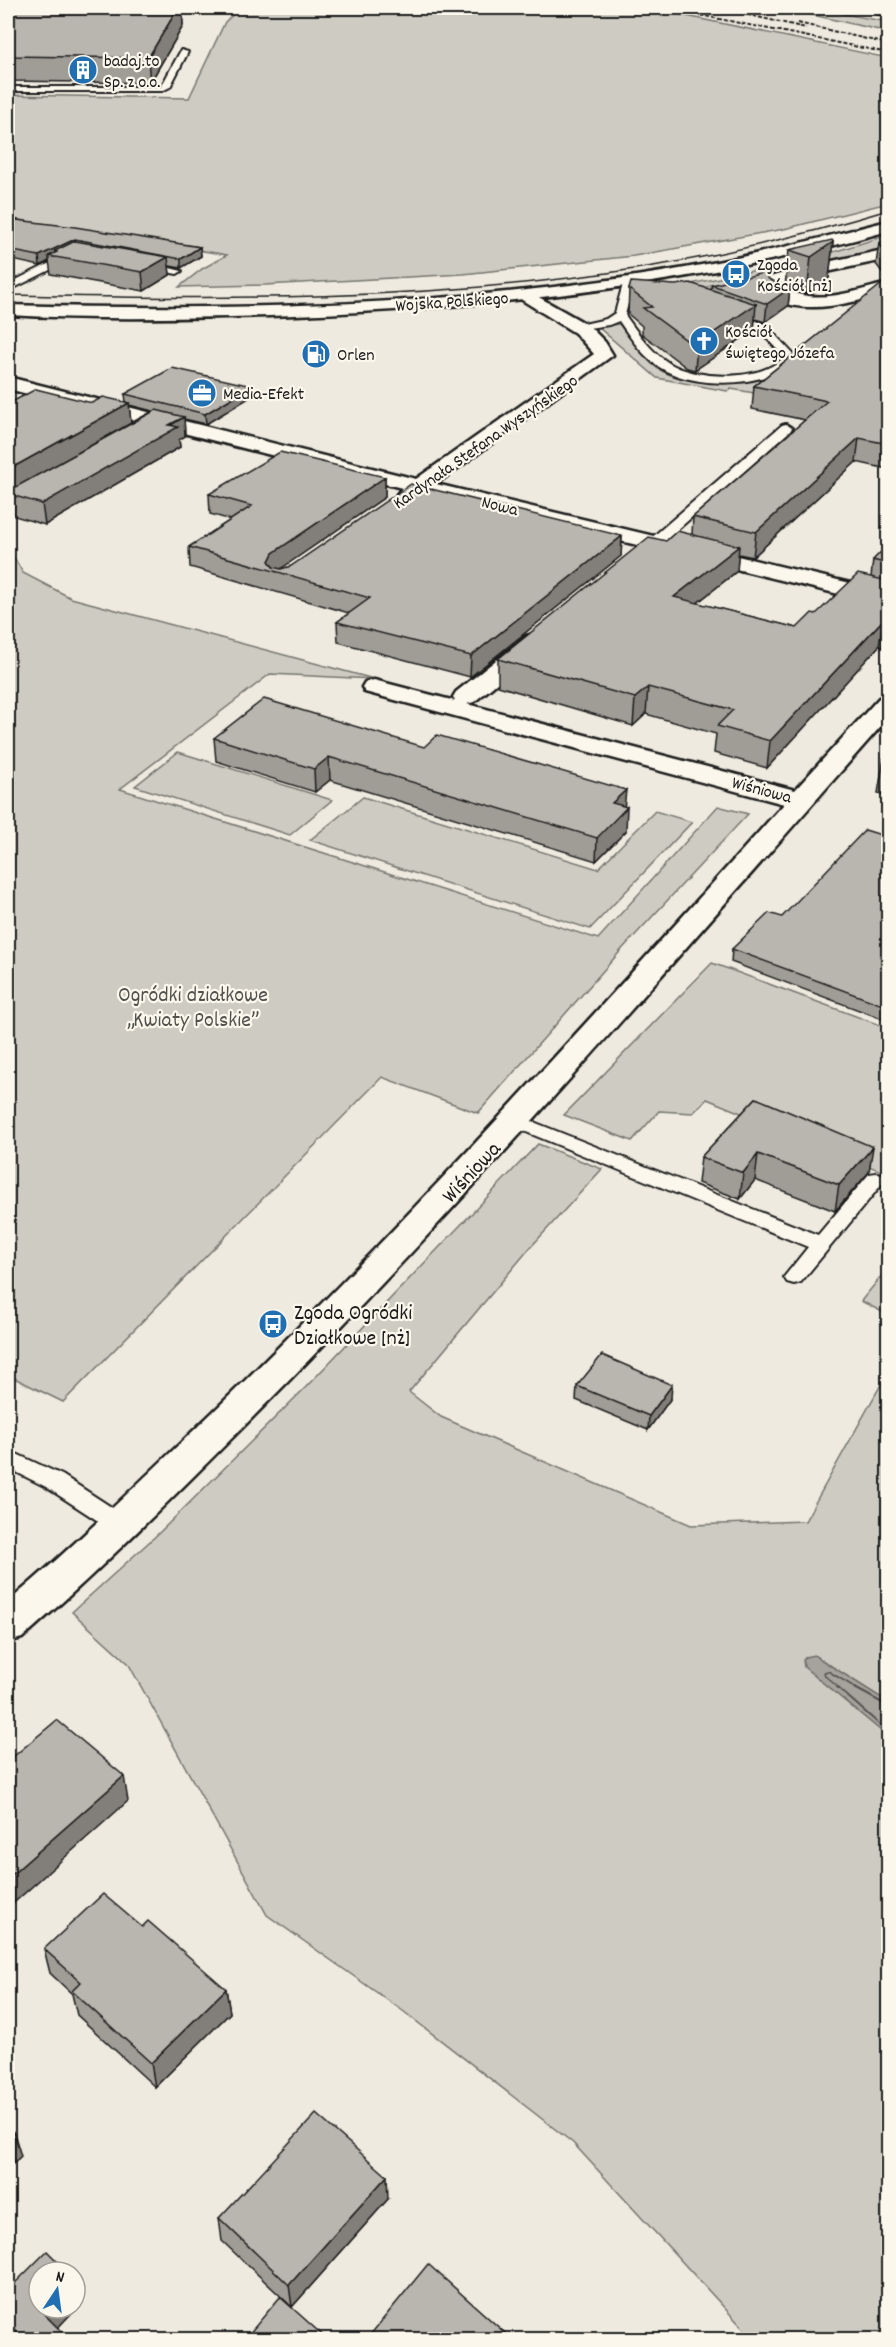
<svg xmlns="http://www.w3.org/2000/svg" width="896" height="2347" font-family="Dekko,sans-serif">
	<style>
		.green { fill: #ceccc2; stroke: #75746f; stroke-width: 1.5 }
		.water { fill: #a6a39d; stroke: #6f6d69; stroke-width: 1.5 }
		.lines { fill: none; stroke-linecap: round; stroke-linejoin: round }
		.shore-far1 { stroke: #535250; stroke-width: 1.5 }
		.shore { stroke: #535250; stroke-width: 2 }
		.service-casing { stroke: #1c1c1c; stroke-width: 4 }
		.minor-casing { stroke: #1c1c1c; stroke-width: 5 }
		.tertiary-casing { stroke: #1c1c1c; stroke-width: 5 }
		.service { fill: #fbf7ec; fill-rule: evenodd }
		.minor { fill: #fbf7ec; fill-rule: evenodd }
		.tertiary { fill: #fbf7ec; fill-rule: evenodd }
		.tram { stroke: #1c1c1c; stroke-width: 1.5 }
		.rail { stroke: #1c1c1c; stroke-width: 2; stroke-dasharray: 4 2; stroke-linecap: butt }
		.wall { fill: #9f9d96; stroke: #1c1c1c; stroke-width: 1.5; fill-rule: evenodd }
		.shaded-wall { fill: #827f7a; stroke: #1c1c1c; stroke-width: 1.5 }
		.building { fill: #b9b6af; stroke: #1c1c1c; stroke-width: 1.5 }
		.labels { text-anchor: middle; stroke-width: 4.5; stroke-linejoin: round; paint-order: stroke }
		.far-poi-label { font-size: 18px; fill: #1c1c1c; stroke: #fbf7ec; text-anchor: start }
		.far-street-label { font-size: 18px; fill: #1c1c1c; stroke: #fbf7ec }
		.park-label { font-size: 22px; fill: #51514e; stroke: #fbf7ec }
		.street-label { font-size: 22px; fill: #1c1c1c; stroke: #fbf7ec }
		.poi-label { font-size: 22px; fill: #1c1c1c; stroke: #fbf7ec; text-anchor: start }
	</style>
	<rect width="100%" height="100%" fill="#eeeadf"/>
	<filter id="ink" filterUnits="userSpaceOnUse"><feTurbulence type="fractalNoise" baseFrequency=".0167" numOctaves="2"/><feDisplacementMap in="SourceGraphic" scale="12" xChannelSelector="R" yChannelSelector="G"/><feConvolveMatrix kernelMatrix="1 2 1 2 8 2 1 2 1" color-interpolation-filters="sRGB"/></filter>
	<g filter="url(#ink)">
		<!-- green -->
		<g class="green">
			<polygon points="240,8 648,8 888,58 888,203 784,229 634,256 463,274 265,285 179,287 202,269 227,255 8,218 8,95 189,98 225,22"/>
			<polygon points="782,8 812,8 888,22 888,32"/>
			<polygon points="888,235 888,250 766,277 682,291 681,286 814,258"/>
			<path d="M 619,324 C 629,337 640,352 652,364 C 680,390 746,383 779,372 L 760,394 L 731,389 L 727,391 L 657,378 L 598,327 Z"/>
			<polygon points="8,547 23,573 71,598 374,679 270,674 120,789 598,939 718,806 748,814 624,947 478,1113 382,1077 63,1402 8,1375"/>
			<polygon points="178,752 332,800 290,835 135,786"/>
			<polygon points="363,797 598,869 655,811 692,822 590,929 310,840"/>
			<polygon points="712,963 888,1028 888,1174 707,1099 693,1113 659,1111 632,1141 564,1115"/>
			<polygon points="538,1144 602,1169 529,1249 409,1392 441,1417 691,1525 805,1521 888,1372 888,2339 753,2339 573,2143 403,2011 267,1915 128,1663 72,1612 159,1533 306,1387"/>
			<polygon points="888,1268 888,1315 861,1301"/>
		</g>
		<!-- water -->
		<polygon class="water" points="814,1655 888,1702 888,1744 881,1731 804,1667 803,1660 805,1657"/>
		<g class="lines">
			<!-- shore-far1 -->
			<polyline class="shore-far1" points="839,1688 825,1676 824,1672 828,1671 856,1688"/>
			<!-- shore -->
			<g class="shore">
				<polyline points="837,1687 888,1732"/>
				<polyline points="853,1687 888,1706"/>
			</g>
			<!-- service casing -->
			<g class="service-casing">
				<g id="service">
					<polygon points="181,50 188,52 170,87 162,91 8,91 8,87 161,87"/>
					<polygon points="72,252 77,255 76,257 8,291 8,284"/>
					<polygon points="145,262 182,271 177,274 141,267 140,265"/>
					<path d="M 628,281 L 745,316 L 766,325 L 796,357 C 771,389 699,388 666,371 C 645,360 631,339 619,321 L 609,325 L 575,330 L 575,326 L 606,319 L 615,313 L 623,284 ZM 632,288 L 737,320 L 758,329 L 784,357 C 761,382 696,380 669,363 C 650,351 638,333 625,315 Z"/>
					<polygon points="786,424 792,428 790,431 659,546 649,546 648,543 649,540 782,425"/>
					<polygon points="516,1115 818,1235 869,1174 876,1173 883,1174 886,1179 801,1282 794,1284 787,1282 784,1277 808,1247 509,1125 507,1121 509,1117"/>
					<polygon points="8,1450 62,1475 128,1518 132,1524 128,1530 120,1533 112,1530 46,1487 8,1468"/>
				</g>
			</g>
			<!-- minor casing -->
			<g class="minor-casing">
				<g id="minor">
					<path d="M 888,249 L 888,259 L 808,276 L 779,285 C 811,308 854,291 888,283 L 888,293 C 851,303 785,323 757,284 L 760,280 L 804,267 Z"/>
					<polygon points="528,291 588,325 605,342 613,355 436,484 888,592 888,606 423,493 408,500 401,498 397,494 402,488 8,389 8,377 416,479 594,354 575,333 522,300 519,296 522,292"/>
					<path d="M 534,634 L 542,636 L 546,641 L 542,646 L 474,702 L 467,704 L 795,790 L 879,698 L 888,696 L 888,718 C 677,957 469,1201 243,1427 C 171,1499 99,1571 22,1638 L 8,1642 L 8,1602 C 80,1541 148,1474 217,1408 C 415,1215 599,1009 784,804 L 365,692 L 362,687 L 365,682 L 374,680 L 455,701 L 453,697 L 456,692 L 526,636 Z"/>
				</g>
			</g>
			<!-- tertiary casing -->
			<g class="tertiary-casing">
				<path id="tertiary" d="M 888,221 L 888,231 C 683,288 483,309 270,316 C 183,318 95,320 8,315 L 8,305 C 233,311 463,307 685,268 C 754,256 820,238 888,221 Z"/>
			</g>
			<!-- service -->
			<use href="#service" class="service"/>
			<!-- minor -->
			<use href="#minor" class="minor"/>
			<!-- tertiary -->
			<use href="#tertiary" class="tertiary"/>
			<!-- tram -->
			<path class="tram" d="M 8,295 C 219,300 432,301 641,268 C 725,255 807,234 888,210"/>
			<!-- rail -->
			<g class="rail">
				<polyline points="665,8 888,53"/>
				<polyline points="718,8 806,28"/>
				<polyline points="798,23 888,44"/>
			</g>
		</g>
		<!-- wall -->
		<g class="wall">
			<polygon points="8,8 182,8 183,26 150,83 8,81"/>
			<polygon points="847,8 888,8 888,17"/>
			<polygon points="8,219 200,247 201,256 181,268 169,266 170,275 144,291 51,274 49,261 40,266 8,259"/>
			<polygon points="888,241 888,469 856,462 753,557 738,554 737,571 697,603 797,628 871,577 873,560 888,545 888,645 885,648 879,646 767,768 714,753 716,734 646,714 633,726 498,686 498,659 666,541 692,534 693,517 805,420 752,409 754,386 888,280 876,264 879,243"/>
			<polygon points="833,242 829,278 807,293 785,286 789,250"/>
			<polygon points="770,280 790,288 788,306 765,322 755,319 754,330 695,370 687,368 642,334 642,326 628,314 629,289 711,290 712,285"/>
			<path d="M 125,394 L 252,396 L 206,424 L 184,419 L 185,436 L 179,440 L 180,447 L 45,525 L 8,514 L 8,404 L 126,402 ZM 129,405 L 153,411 L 13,488 L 131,423 Z"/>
			<polygon points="385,477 385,497 280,569 622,536 621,556 470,677 338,642 337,622 349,613 190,567 189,547 231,520 210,514 209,494"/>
			<polygon points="214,738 624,807 626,831 596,861 330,780 315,792 216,761"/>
			<polygon points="888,753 888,796 878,793 884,758"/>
			<polygon points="888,837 888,1021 731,962 732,949 782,917"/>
			<polygon points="756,1098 869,1172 835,1211 755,1180 740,1199 698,1183 701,1157"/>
			<polygon points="577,1386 671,1398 648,1430 576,1400"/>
			<polygon points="142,1927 226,1989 230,2013 155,2087 77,2015 72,1994 50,1973 44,1949"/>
			<polygon points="388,2199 292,2307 222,2241 219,2218"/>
			<polygon points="77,2281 82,2302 58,2327 70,2340 11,2340 8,2335 8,2290"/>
		</g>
		<!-- shaded-wall -->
		<g class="shaded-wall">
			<polygon points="178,8 182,8 183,26 150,83 148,58"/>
			<polygon points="75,239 76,248 57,252 55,251 55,257 49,256 49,261 40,266 39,256"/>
			<polygon points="833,242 829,278 807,293 811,257"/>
			<polygon points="200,247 201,256 181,268 181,259"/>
			<polygon points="168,257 170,275 144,291 142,272"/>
			<polygon points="790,288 788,306 765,322 767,304"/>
			<polygon points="756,304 754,330 695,370 697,344"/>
			<polygon points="252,386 252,396 206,424 205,414"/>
			<polygon points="129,403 131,423 8,492 8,470"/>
			<polygon points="184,417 185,436 179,440 180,447 45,525 42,504"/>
			<polygon points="859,438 856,462 753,557 756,532"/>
			<polygon points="385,477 385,497 276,572 269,561 273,553"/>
			<polygon points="622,536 621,556 470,677 471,656"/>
			<polygon points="739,546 737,571 672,623 674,597"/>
			<polygon points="883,620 879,646 767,768 770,741"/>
			<polygon points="888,625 888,645 885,648"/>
			<polygon points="648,687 646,714 633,726 635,698"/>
			<polygon points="329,757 330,780 315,792 314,769"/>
			<polygon points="626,790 624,810 627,807 626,831 596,861 597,838 612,803"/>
			<polygon points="873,1147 869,1172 835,1211 839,1185"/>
			<polygon points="758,1154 755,1180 740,1199 743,1173"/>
			<polygon points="672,1385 671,1398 648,1430 649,1416"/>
			<polygon points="124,1776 128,1801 8,1908 8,1878"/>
			<polygon points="226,1989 230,2013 155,2087 151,2063"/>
			<polygon points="14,2133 21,2156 8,2169 8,2139"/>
			<polygon points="387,2176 388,2199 292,2307 289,2285"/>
			<polygon points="77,2281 82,2302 51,2335 44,2314 50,2308 75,2308 75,2283"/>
		</g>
		<!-- building -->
		<g class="building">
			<polygon points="8,8 178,8 148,58 8,56"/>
			<polygon points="8,219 75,227 200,247 181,259 75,239 39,256 8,250"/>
			<polygon points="832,240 833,242 811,257 789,250"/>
			<polygon points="75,241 168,257 142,272 49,256 57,252 55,251"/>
			<polygon points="888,241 888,256 879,243"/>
			<polygon points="763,273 770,280 790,288 767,304 712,285"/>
			<polygon points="888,279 888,444 859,438 756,532 693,517 827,401 754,386"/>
			<polygon points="631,282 675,285 690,283 756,304 697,344 689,342 643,308 652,307 629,289"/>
			<polygon points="172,368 252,386 205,414 125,394"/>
			<polygon points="36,389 92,403 103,397 129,403 8,470 8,404"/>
			<polygon points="156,410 184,417 169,425 178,427 42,504 8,494 8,489 14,488"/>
			<polygon points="280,452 385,477 273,553 269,561 273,567 281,569 291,566 411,484 622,536 471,656 337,622 370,598 189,547 252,506 209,494"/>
			<polygon points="677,531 739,546 674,597 797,628 812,613 816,614 858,574 888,581 888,622 883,620 770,741 717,726 733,710 648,687 635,698 498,659 649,537 666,541"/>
			<polygon points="888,545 888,564 873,560"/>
			<polygon points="264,699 424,747 437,735 626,790 612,803 627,807 597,838 329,757 314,769 214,738"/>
			<polygon points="888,753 888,759 884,758"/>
			<polygon points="865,830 888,837 888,1007 732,949 769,913 782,917"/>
			<polygon points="756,1098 873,1147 839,1185 758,1154 743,1173 701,1157"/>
			<polygon points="602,1355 672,1385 649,1416 577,1386"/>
			<polygon points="57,1720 124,1776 8,1878 8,1761"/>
			<polygon points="103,1894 142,1927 148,1921 226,1989 151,2063 72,1991 81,1982 44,1949"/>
			<polygon points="316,2114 387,2176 289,2285 219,2218"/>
			<polygon points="8,2126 14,2133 8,2139"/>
			<polygon points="47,2251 68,2272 39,2272 39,2308 50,2308 44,2314 70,2340 24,2340 8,2322 8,2290"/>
			<polygon points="428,2264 513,2340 366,2340"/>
			<polygon points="280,2297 328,2340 244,2340"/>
		</g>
	</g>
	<!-- icons -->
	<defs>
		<g id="building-disc" transform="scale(1.5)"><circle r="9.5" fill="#1f6fb2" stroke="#fbf7ec"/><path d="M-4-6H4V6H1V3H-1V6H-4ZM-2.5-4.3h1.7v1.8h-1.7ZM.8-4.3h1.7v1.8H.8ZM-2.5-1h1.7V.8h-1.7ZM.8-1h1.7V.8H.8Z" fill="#fff"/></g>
		<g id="bus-disc" transform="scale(1.5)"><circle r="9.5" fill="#1f6fb2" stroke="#fbf7ec"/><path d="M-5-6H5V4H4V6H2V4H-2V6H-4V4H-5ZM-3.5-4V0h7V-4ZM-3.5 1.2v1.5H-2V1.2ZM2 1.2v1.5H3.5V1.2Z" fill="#fff"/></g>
		<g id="church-disc" transform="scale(1.5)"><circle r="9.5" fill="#1f6fb2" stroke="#fbf7ec"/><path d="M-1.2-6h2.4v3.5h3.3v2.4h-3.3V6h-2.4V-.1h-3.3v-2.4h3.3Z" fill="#fff"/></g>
		<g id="fuel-disc" transform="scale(1.5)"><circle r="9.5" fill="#1f6fb2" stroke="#fbf7ec"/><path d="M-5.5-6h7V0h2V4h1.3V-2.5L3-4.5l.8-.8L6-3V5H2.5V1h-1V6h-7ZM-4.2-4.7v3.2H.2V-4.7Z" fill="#fff"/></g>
		<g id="office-disc" transform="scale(1.5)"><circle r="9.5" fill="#1f6fb2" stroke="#fbf7ec"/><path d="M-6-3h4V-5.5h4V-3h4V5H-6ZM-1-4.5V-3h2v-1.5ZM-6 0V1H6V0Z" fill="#fff"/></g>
	</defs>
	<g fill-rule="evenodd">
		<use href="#building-disc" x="83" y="70"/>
		<use href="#bus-disc" x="736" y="274"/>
		<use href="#church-disc" x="704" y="341"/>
		<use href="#fuel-disc" x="316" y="354"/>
		<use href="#office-disc" x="202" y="393"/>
		<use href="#bus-disc" x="273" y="1324"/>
	</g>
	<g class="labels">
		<!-- far-poi labels -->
		<g class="far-poi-label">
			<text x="104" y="66">badaj.to<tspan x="104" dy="21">Sp. z o.o.</tspan></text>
			<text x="757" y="270">Zgoda<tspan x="757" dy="21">Kościół [nż]</tspan></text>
			<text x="725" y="337">Kościół<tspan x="725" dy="21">świętego Józefa</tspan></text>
			<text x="337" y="360">Orlen</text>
			<text x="223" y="399">Media-Efekt</text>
		</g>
		<!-- far-street labels -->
		<g class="far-street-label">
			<text transform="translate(452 301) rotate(-4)" y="6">Wojska Polskiego</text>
			<text transform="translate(485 441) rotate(-35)" y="6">Kardynała Stefana Wyszyńskiego</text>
			<text transform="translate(500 505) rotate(14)" y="6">Nowa</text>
			<text transform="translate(762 789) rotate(15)" y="6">Wiśniowa</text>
		</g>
		<!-- park labels -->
		<g class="park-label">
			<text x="193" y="1001">Ogródki działkowe<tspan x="193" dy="25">„Kwiaty Polskie”</tspan></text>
		</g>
		<!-- street labels -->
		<g class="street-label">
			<text transform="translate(470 1171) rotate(-47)" y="8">Wiśniowa</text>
		</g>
		<!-- poi labels -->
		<g class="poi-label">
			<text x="294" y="1319">Zgoda Ogródki<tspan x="294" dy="25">Działkowe [nż]</tspan></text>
		</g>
	</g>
	<!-- margin -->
	<rect width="896" height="2347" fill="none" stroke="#fbf7ec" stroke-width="30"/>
	<rect x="15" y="15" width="866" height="2317" fill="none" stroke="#1c1c1c" stroke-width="2" filter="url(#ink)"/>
	<!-- north arrow -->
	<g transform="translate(57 2290) rotate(13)"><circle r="28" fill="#fbf7ec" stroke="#a29f99" stroke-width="1.5"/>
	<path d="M0-4.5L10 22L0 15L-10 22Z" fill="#1f6fb2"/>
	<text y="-9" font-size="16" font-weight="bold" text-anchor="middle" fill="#1c1c1c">N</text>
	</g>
</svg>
